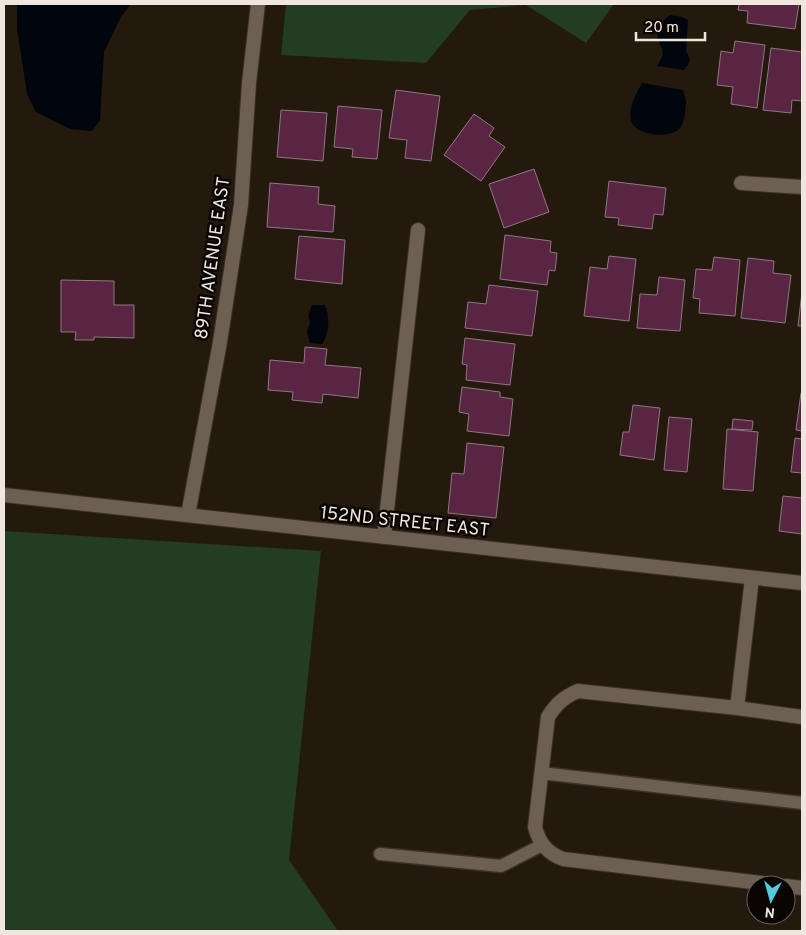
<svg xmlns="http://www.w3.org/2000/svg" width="806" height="935" font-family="Overpass,sans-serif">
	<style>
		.green { fill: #223d23 }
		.water { fill: #00060b }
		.building { fill: #592543; stroke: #8c7882 }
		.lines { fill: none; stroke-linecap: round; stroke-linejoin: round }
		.service-casing { stroke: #3a312d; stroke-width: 15 }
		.minor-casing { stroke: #3a312d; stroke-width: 16 }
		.tertiary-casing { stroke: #3a312d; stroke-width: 16 }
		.service { stroke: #6d5f51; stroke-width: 12 }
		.minor { stroke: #6d5f51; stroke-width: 14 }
		.tertiary { stroke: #6d5f51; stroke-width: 14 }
		.labels { text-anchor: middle; stroke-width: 5; stroke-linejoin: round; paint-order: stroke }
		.street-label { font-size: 18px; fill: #efe7df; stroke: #0a0503 }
	</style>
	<rect width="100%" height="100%" fill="#24190d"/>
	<!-- green -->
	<g class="green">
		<polygon points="286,4 614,4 586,43 526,5 470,10 426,63 281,55"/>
		<polygon points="4,531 321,551 289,860 338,931 4,931"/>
	</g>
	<!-- water -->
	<g class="water">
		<polygon points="17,4 131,4 121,17 104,52 100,120 92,131 70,129 36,112 27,94 17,29"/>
		<polygon points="670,15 682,17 688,20 686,51 690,59 688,65 684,70 657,66 663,55 662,49 657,36 659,24"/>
		<path d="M 642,83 L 683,90 C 684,95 687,100 686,105 C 686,109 683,124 681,127 C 672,140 634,136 631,120 C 628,107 636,94 642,83 Z"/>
		<path d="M 312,305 L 325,305 C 330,318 330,333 322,344 L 310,343 L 307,332 L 310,322 L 308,316 Z"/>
	</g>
	<!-- building -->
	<g class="building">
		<polygon points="739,4 799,4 795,29 747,23 748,11 738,10"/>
		<polygon points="735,41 765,45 757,108 731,104 733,87 717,85 721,51 733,53"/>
		<polygon points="771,48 802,52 802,101 792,100 791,113 763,110"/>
		<polygon points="396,90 440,96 431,161 405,158 407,140 389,138"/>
		<polygon points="338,106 382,110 377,159 352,157 353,149 334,147"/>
		<polygon points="281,110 327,113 323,161 277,157"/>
		<polygon points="474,114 494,128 489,136 505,147 481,181 444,155"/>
		<polygon points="534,169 549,212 504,228 489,184"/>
		<polygon points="609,181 666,188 663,215 654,214 652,229 618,225 619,218 605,217"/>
		<polygon points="270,183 319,187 318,204 335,206 333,232 267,227"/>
		<polygon points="505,235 551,241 550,252 557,253 555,271 549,270 547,285 500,279"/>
		<polygon points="299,236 345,240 342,284 295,279"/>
		<polygon points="609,256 636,259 629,321 584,316 590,267 607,269"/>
		<polygon points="714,257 740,260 735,316 699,313 700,299 693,298 696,269 712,270"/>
		<polygon points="748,258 774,261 773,273 791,275 785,323 741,318"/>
		<polygon points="659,277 685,280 680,331 637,328 640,294 657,295"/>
		<polygon points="61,280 114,281 114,305 134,305 134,338 94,337 94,340 75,340 76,332 61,332"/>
		<polygon points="489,285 538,291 532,336 465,328 468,302 486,304"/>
		<polygon points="802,292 802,326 798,326"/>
		<polygon points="465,338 515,344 510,385 466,380 467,365 462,364"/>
		<polygon points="305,347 327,349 325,365 361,368 358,398 323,394 322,403 292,400 293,392 268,390 270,360 304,363"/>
		<polygon points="462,387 500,392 500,397 513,399 509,436 467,431 469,414 459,412"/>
		<polygon points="801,393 802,393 802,431 796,430"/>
		<polygon points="633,405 660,408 654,460 620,455 623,432 629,432"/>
		<polygon points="669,417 692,419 687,472 664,470"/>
		<polygon points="733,419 753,421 752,430 732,429"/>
		<polygon points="727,429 758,432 753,491 723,489"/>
		<polygon points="795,438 802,439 802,473 791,472"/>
		<polygon points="467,443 504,447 496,518 448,513 452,473 464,474"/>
		<polygon points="783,496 802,498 802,534 779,531"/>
	</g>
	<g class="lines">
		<!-- service casing -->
		<g class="service-casing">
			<g id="service">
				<polyline points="541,773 802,803"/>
				<polyline points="380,854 501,866 542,845"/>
			</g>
		</g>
		<!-- minor casing -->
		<g class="minor-casing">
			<g id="minor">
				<polyline points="741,183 802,187"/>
				<polyline points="188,515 220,342 241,205 249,83 258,4"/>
				<polyline points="384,537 418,230"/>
				<polyline points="737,708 752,578"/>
				<path d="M 777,885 L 563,859 C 547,853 539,843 535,827 L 548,717 C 556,704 564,697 578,691 L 737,708 L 802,717"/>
				<polyline points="786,886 802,888"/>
			</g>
		</g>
		<!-- tertiary casing -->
		<g class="tertiary-casing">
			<polyline id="tertiary" points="4,495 802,583"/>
		</g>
		<!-- service -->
		<use href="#service" class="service"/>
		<!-- minor -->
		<use href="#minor" class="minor"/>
		<!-- tertiary -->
		<use href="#tertiary" class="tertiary"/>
	</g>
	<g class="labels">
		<!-- street labels -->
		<g class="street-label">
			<text transform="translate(212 258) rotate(-82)" y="6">89TH AVENUE EAST</text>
			<text transform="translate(405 521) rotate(6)" y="6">152ND STREET EAST</text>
		</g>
	</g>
	<!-- border -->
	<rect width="806" height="935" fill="none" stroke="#efe7df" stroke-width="10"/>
	<!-- north arrow -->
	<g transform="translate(771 900) rotate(186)"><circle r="24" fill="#0a0503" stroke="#665f5b"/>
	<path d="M0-4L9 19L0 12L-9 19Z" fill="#55cadf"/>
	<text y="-8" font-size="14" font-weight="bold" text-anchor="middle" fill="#efe7df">N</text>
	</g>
	<!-- scale -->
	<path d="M636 32v8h69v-8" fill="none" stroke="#efe7df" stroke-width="2.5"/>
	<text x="644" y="32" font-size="15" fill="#efe7df" stroke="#0a0503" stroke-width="4" paint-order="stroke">20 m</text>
</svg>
